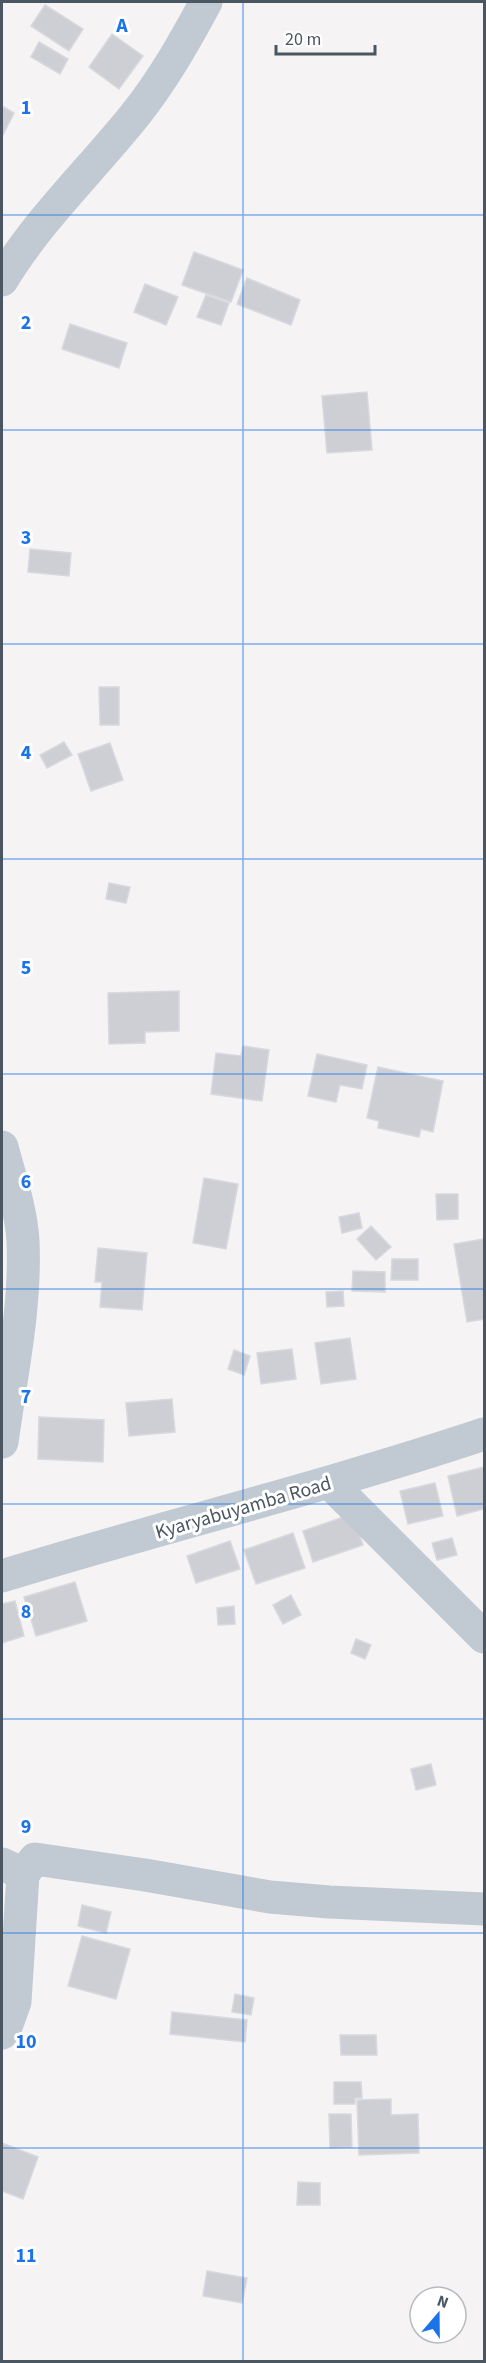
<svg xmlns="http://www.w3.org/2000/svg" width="486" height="2363" font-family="'Source Sans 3',sans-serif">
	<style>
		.building { fill: #cdcfd5; stroke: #d7d9de; stroke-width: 1.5 }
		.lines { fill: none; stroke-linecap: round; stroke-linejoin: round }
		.minor { stroke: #c1cad2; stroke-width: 33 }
		.tertiary { stroke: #c1cad2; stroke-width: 33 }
		.grid { fill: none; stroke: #1a73e8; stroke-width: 1.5; stroke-opacity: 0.55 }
		.labels { text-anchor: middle; stroke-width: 6; stroke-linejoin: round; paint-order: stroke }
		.street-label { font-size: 20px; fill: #4a5661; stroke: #fff }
		.grid-label { font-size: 20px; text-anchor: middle; font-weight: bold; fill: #1a73e8; stroke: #fff; stroke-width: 6; stroke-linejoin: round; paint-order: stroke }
	</style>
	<rect width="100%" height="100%" fill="#f5f3f3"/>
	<!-- building -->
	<g class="building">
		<polygon points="45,5 83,29 69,51 31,26"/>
		<polygon points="112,34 143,56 119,89 89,67"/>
		<polygon points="39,42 68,59 60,74 31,57"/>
		<polygon points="2,106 14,113 2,137"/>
		<polygon points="194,252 243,270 231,302 182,285"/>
		<polygon points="247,278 300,300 291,325 237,304"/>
		<polygon points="145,284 178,297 166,325 134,312"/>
		<polygon points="206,295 229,303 221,325 197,317"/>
		<polygon points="70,324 127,343 119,368 62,349"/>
		<polygon points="367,392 372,450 327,453 322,396"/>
		<polygon points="30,549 71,553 69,576 28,572"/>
		<polygon points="99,687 119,687 119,725 100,725"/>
		<polygon points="64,742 72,755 47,768 40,755"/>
		<polygon points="110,743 123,780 91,791 78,754"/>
		<polygon points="109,883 130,887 126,903 106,899"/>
		<polygon points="179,991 179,1031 145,1032 145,1043 109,1044 108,993"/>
		<polygon points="243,1046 269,1050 262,1101 211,1094 216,1053 241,1056"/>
		<polygon points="317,1054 367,1065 362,1089 340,1085 336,1102 308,1096"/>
		<polygon points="378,1067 443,1081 433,1132 421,1129 419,1137 378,1128 379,1121 367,1118"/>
		<polygon points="204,1178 238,1184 226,1249 193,1243"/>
		<polygon points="436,1194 458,1194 458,1219 437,1220"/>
		<polygon points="359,1213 362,1228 342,1233 339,1217"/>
		<polygon points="371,1226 391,1247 376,1260 357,1239"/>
		<polygon points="484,1239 484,1319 467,1322 454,1244"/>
		<polygon points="98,1248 147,1253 142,1310 100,1307 102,1282 95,1282"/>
		<polygon points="392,1259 418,1259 418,1280 391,1280"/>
		<polygon points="353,1271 385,1272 385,1292 352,1291"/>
		<polygon points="343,1291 344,1306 327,1307 326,1292"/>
		<polygon points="350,1338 356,1379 321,1384 315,1343"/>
		<polygon points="292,1349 296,1379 261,1384 257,1353"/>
		<polygon points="234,1350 250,1356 244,1375 228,1369"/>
		<polygon points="172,1399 175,1432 129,1436 126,1403"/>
		<polygon points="39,1417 104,1420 103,1462 38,1459"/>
		<polygon points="484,1467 484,1509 457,1516 448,1476"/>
		<polygon points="435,1483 443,1516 408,1524 400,1491"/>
		<polygon points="352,1514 363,1545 313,1562 303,1531"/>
		<polygon points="293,1533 305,1568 256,1584 244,1550"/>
		<polygon points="452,1538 457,1555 437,1560 432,1543"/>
		<polygon points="230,1541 240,1569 196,1583 187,1556"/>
		<polygon points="75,1582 87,1621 36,1636 24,1597"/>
		<polygon points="291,1595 301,1615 283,1624 273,1605"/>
		<polygon points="15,1601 24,1636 2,1643 2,1604"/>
		<polygon points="234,1606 235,1624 218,1625 217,1608"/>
		<polygon points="356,1639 371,1645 365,1659 351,1653"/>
		<polygon points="431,1764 436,1785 416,1790 411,1769"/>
		<polygon points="82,1905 111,1912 106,1933 78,1926"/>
		<polygon points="82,1936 130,1949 116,1999 68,1986"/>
		<polygon points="235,1994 254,1998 251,2015 232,2012"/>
		<polygon points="172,2012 247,2020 245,2042 170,2034"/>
		<polygon points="340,2035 376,2035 377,2055 341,2055"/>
		<polygon points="334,2082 361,2082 362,2098 355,2098 355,2104 334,2104"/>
		<polygon points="391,2099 391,2115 418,2114 419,2153 359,2155 357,2100"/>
		<polygon points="329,2114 351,2114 352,2147 330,2148"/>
		<polygon points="2,2143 38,2157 23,2199 2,2191"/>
		<polygon points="298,2182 320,2183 320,2205 297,2205"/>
		<polygon points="207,2271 247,2278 242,2303 203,2296"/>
	</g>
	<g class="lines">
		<!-- minor -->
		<g class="minor">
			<path d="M 2,280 C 38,220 91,170 135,115 C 163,80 185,41 206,2"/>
			<path d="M 2,1147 C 10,1177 21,1209 23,1241 C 26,1308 11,1376 2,1442"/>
			<polyline points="330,1483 484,1637"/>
			<polyline points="2,1864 23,1874 35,1859 145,1875 270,1897 329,1902 484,1909"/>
			<polyline points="2,2033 6,2027 15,2002 23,1874"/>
		</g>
		<!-- tertiary -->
		<path class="tertiary" d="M 2,1576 C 162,1527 325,1487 484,1434"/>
	</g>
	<!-- grid -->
	<path class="grid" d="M 243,2 L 243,2362M 2,215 L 484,215M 2,430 L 484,430M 2,644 L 484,644M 2,859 L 484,859M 2,1074 L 484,1074M 2,1289 L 484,1289M 2,1504 L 484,1504M 2,1719 L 484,1719M 2,1933 L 484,1933M 2,2148 L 484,2148"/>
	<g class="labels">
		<!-- street labels -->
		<g class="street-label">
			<text transform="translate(243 1507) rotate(-16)" y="7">Kyaryabuyamba Road</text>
		</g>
	</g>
	<g class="grid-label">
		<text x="122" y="32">A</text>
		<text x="26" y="114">1</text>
		<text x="26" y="329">2</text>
		<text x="26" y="544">3</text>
		<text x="26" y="759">4</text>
		<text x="26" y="974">5</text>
		<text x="26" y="1188">6</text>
		<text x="26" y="1403">7</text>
		<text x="26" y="1618">8</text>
		<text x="26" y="1833">9</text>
		<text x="26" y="2048">10</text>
		<text x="26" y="2262">11</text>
	</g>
	<!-- border -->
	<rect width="486" height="2363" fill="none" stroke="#4a5661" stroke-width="6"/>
	<!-- north arrow -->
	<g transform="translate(438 2315) rotate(20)"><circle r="28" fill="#ffffff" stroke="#b7bbc0" stroke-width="1.5"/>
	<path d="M0-4.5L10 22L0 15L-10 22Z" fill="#1a73e8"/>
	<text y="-9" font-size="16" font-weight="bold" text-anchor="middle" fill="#4a5661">N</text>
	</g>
	<!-- scale -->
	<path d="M276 45v9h99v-9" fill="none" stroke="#4a5661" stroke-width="3"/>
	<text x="285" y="45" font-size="18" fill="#4a5661" stroke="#ffffff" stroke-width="4.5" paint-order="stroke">20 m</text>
</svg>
